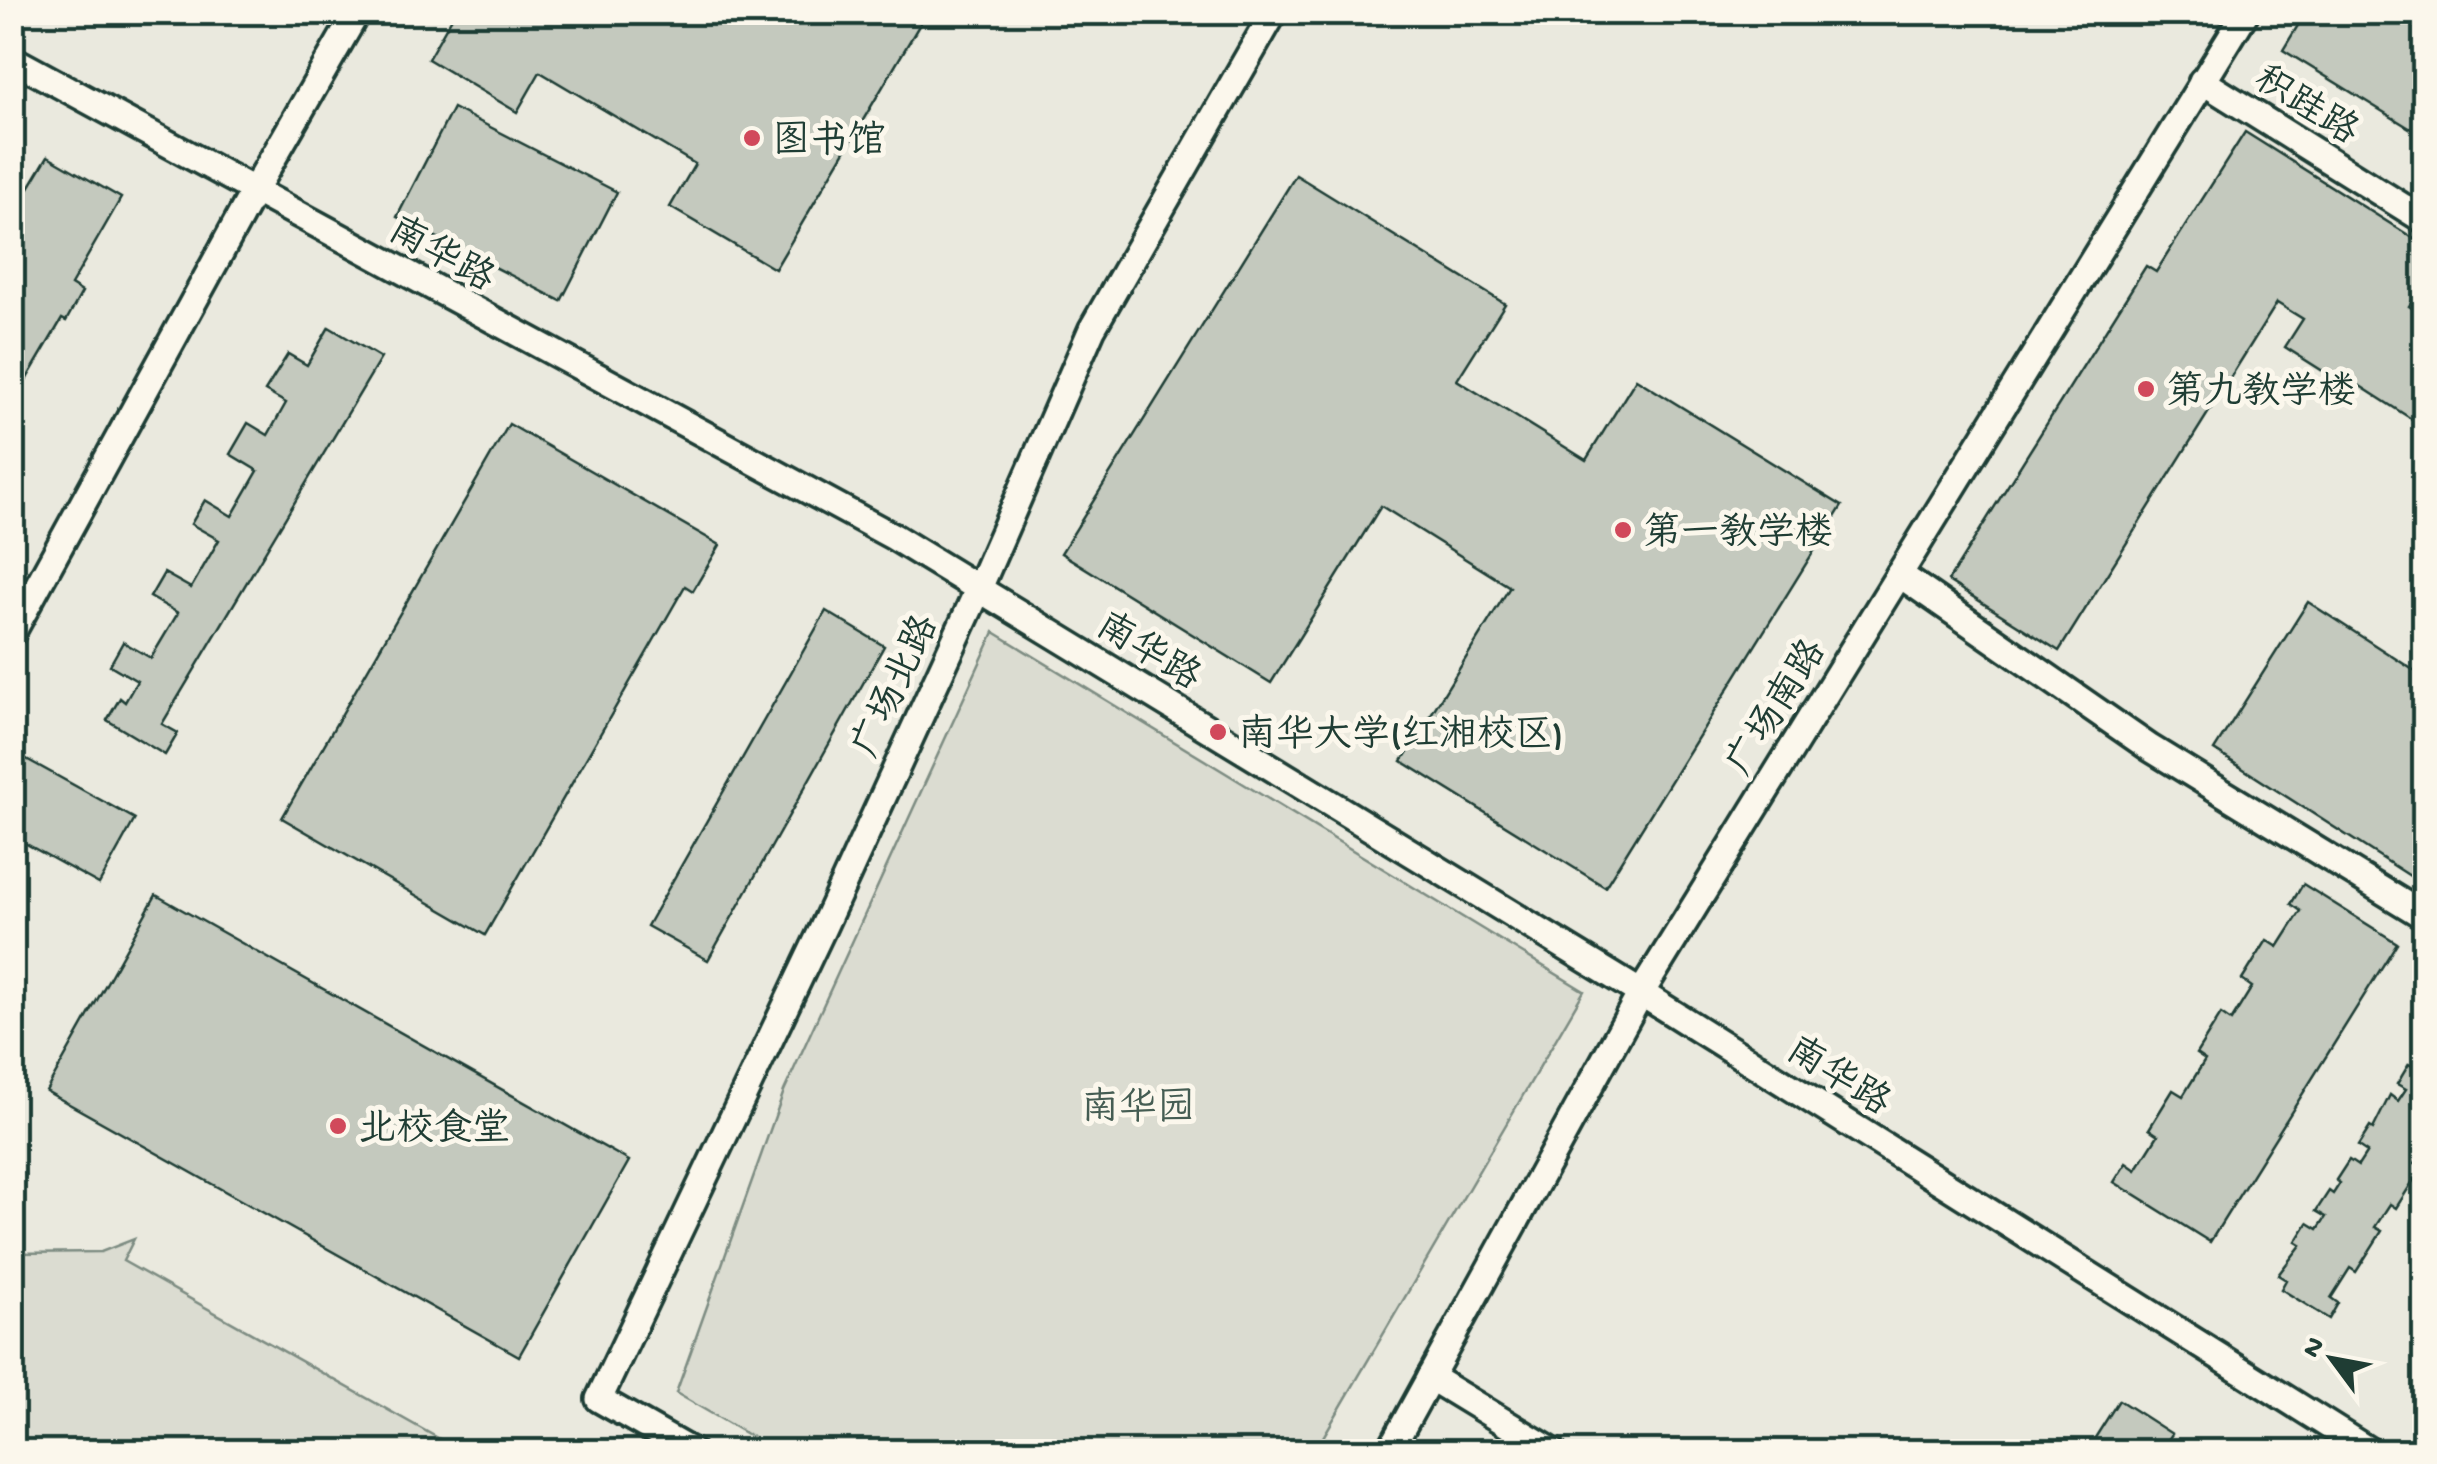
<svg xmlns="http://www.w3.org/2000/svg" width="2437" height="1464" font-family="'Gochi Hand','LXGW WenKai TC',sans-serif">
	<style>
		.built { fill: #eae9de }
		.green { fill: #dbdcd1; stroke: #7d8c82; stroke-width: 2.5 }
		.building { fill: #c4c9be; stroke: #1f3d34; stroke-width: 2.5 }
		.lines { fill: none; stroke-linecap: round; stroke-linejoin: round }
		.service-casing { stroke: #1f3d34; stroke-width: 32 }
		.service { stroke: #fbf7ec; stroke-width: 25 }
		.poi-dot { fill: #d1495b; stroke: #fbf7ec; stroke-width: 4 }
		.labels { text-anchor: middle; stroke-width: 10; stroke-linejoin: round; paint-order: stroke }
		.street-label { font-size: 38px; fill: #1f3d34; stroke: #fbf7ec }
		.poi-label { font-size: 38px; fill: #1f3d34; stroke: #fbf7ec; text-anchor: start }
		.park-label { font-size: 38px; fill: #455d53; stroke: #fbf7ec }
	</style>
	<rect width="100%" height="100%" fill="#fbf7ec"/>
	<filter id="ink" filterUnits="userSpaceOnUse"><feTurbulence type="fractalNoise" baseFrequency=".01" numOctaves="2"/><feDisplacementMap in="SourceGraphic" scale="20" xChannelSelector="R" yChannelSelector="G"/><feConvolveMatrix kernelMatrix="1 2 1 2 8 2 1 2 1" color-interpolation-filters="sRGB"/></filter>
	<g filter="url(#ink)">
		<!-- built -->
		<rect class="built" x="13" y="13" width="2411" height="1438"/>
		<!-- green -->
		<g class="green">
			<polygon points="994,632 1584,991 1315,1451 776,1451 676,1393 784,1091"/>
			<polygon points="134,1239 123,1261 461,1451 13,1451 13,1253 101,1252"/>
		</g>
		<!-- building -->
		<g class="building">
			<polygon points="455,12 927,12 775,269 670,207 695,164 540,72 517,112 428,59"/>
			<polygon points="2306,12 2424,12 2424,137 2283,50"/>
			<polygon points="453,108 617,192 561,301 397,217"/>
			<polygon points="2245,132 2424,245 2424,281 2409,306 2424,316 2424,427 2360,386 2356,392 2285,347 2303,319 2277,303 2059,651 1948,581 2146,266 2156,272"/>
			<polygon points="48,156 121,198 71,285 82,292 66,321 62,319 12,404 12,216"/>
			<polygon points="1296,175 1505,304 1457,380 1586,460 1636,379 1842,506 1605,887 1402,761 1510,587 1381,506 1271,683 1061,553"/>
			<polygon points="329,327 381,358 162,724 178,733 165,755 107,720 120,698 125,702 137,681 110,665 123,642 151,658 178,613 150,597 164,573 191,588 219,540 191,524 205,500 232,516 258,471 230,454 248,423 268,435 286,403 265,391 288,354 307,365"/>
			<polygon points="509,424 720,545 693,591 685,586 485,935 282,818"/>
			<polygon points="2308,602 2424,677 2424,885 2214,750"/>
			<polygon points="826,611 884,646 708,960 647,926"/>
			<polygon points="12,751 135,819 99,884 12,836"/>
			<polygon points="2303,884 2397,943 2210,1242 2114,1182 2126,1163 2136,1170 2158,1135 2149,1129 2173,1090 2183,1096 2205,1060 2196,1054 2221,1014 2231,1021 2252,987 2242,980 2267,940 2278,947 2301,911 2291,904"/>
			<polygon points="156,895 629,1161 519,1356 46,1091"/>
			<polygon points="2424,1040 2424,1148 2415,1163 2422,1167 2396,1208 2390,1204 2375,1227 2382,1231 2356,1272 2350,1268 2331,1298 2338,1303 2329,1319 2281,1289 2286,1280 2278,1275 2301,1245 2296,1242 2308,1223 2318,1229 2326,1217 2316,1211 2329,1191 2333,1194 2340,1183 2336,1180 2349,1160 2358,1166 2367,1152 2358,1146 2370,1127 2373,1129 2390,1095 2398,1101 2406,1089 2397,1084 2409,1064 2412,1066"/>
			<polygon points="2119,1400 2172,1434 2160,1452 2086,1452"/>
		</g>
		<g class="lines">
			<!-- service casing -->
			<g class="service-casing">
				<g id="service">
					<polyline points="12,59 894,537 1641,993 2371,1452"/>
					<polyline points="2202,81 2424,220"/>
					<polyline points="1899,574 2150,748 2424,916"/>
					<polyline points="12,633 254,191 357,12"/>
					<polyline points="1430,1377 1553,1452"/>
					<polyline points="692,1452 599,1399 822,930 979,588 1092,329 1274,12"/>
					<polyline points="1389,1452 1641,993 2246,12"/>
				</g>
			</g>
			<!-- service -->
			<use href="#service" class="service"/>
		</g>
	</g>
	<!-- markers -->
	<g class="poi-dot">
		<circle cx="752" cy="138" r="10"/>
		<circle cx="2146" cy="389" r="10"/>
		<circle cx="1623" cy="530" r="10"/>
		<circle cx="1218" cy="732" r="10"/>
		<circle cx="338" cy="1126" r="10"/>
	</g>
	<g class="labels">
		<!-- street labels -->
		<g class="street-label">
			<text transform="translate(2308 103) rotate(32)" y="13">积跬路</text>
			<text transform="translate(443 252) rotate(29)" y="13">南华路</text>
			<text transform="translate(1150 649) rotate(31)" y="13">南华路</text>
			<text transform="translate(893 685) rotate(-65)" y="13">广场北路</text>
			<text transform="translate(1774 706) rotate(-58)" y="13">广场南路</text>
			<text transform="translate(1840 1074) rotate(32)" y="13">南华路</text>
		</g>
		<!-- poi labels -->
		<g class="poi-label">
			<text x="772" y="151">图书馆</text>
			<text x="2166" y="402">第九教学楼</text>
			<text x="1643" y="543">第一教学楼</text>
			<text x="1238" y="745">南华大学(红湘校区)</text>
			<text x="358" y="1139">北校食堂</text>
		</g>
		<!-- park labels -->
		<g class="park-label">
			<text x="1138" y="1118">南华园</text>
		</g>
	</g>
	<!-- margin -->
	<rect width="2437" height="1464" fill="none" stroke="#fbf7ec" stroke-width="50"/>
	<rect x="25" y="25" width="2387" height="1414" fill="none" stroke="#1f3d34" stroke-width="4" filter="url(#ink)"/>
	<!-- north arrow -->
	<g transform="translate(2332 1359) rotate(302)" stroke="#fbf7ec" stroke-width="8" paint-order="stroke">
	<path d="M0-8L18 38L0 25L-18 38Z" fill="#1f3d34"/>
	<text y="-15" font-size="28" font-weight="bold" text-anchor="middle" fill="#1f3d34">N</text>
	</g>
</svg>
